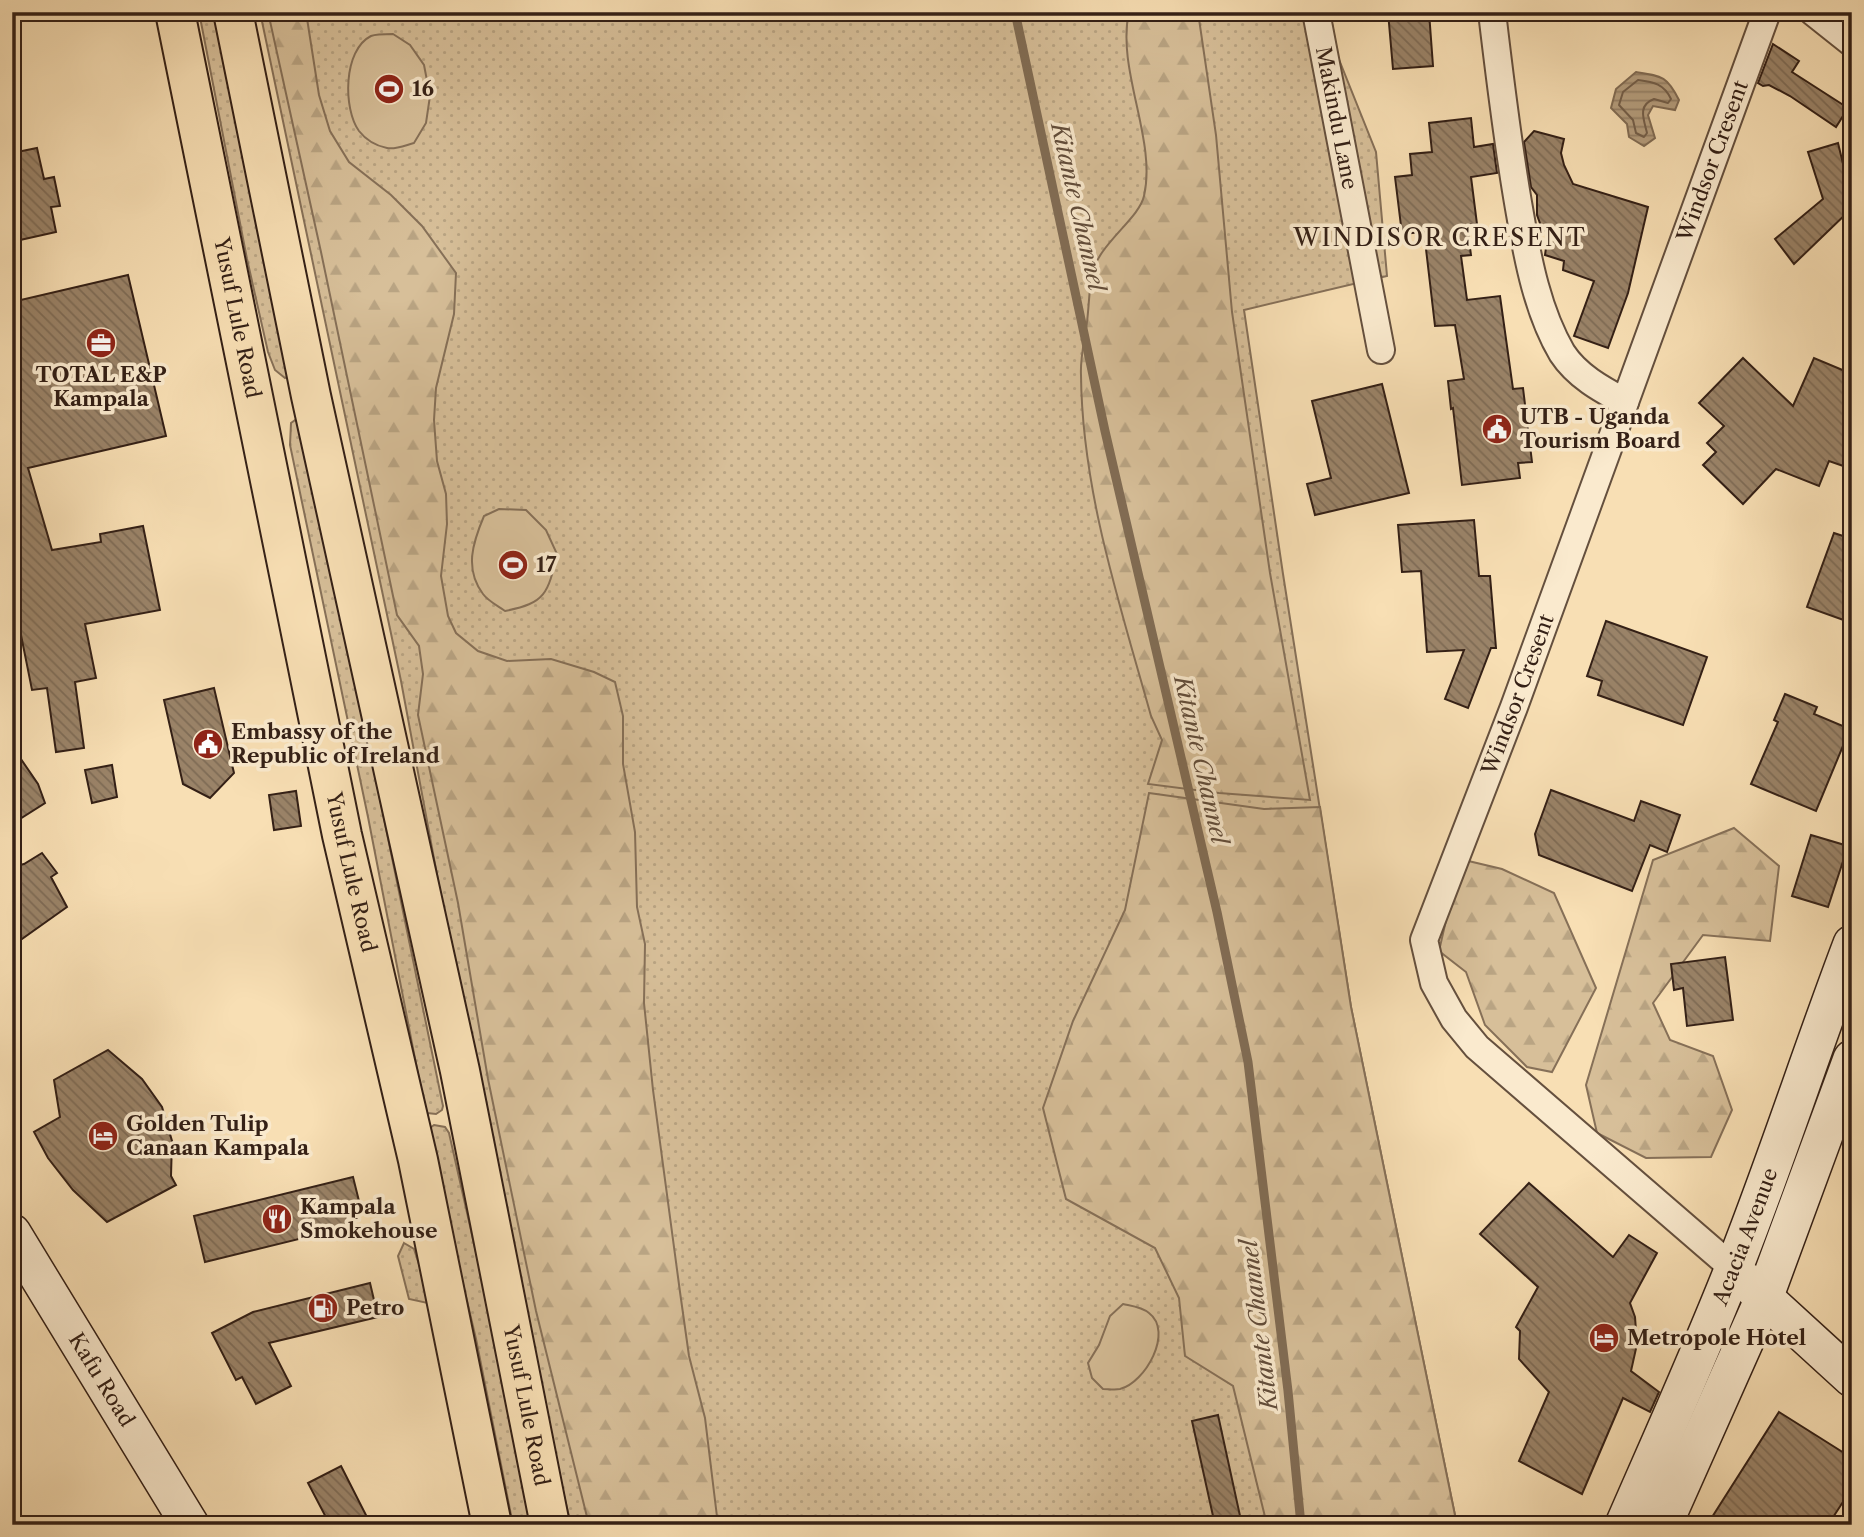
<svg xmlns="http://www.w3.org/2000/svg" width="1864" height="1537" font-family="'Libre Caslon Text',serif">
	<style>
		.grass { fill: url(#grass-dots); stroke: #867058; stroke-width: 2 }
		.forest { fill: url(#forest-firs); stroke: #867058; stroke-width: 2 }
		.pitch { fill: #d7bf99; stroke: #867058; stroke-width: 2 }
		.water { fill: url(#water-rules); stroke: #816c54; stroke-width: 2 }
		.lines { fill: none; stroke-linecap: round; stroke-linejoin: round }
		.shore { stroke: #745f4a; stroke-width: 2 }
		.stream { stroke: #816c54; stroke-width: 9 }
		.building { fill: url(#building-back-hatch); stroke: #342016; stroke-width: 2 }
		.street-casing { stroke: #65503e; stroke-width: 30 }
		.secondary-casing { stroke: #342016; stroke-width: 40 }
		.primary-casing { stroke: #342016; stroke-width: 42 }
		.street { stroke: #faeace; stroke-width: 26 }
		.secondary { stroke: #faeace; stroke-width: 37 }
		.primary { stroke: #f8dfb4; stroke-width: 38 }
		.labels { text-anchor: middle; stroke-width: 7; stroke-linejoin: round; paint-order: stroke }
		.poi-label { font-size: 21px; font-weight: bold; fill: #342016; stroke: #faeace; text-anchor: start }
		.street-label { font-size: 21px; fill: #342016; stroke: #faeace }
		.water-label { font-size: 23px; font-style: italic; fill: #614c3a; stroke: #faeace }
		.quarter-label { font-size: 24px; letter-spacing: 2px; fill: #342016; stroke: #faeace }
	</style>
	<defs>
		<pattern id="grass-dots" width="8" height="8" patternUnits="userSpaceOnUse" patternTransform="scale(1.75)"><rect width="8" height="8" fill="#d7bf99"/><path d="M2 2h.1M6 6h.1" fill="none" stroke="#b9a483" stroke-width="1.8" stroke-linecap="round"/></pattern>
		<pattern id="forest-firs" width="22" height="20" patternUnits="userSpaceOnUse" patternTransform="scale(1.75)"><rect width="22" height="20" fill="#d7bf99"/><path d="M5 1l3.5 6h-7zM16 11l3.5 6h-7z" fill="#b9a483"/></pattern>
		<pattern id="water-rules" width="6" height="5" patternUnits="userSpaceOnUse" patternTransform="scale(1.75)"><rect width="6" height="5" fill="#b59e7e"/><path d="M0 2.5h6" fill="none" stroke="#948066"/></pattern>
		<pattern id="building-back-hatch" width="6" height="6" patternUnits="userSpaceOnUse" patternTransform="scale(1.75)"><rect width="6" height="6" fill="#9a8368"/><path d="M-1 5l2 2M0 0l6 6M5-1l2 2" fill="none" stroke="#7e6b55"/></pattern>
	</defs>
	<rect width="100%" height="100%" fill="#f8dfb4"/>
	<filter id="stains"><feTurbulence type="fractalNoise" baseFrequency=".00286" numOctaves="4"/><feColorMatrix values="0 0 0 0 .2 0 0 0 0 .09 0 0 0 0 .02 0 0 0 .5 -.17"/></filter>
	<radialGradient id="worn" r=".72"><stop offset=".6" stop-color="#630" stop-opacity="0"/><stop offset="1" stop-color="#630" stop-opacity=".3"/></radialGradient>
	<!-- grass -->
	<g class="grass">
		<polygon points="199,12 218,12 293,373 285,378 275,370 268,352 247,259"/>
		<polygon points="260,12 1330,12 1338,57 1376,152 1387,276 1244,310 1283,574 1351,1007 1457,1525 571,1525 509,1262 401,681"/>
		<polygon points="298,418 367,736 443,1106 442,1110 436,1114 427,1113 425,1110 368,817 290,445 291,423"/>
		<polygon points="434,1125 445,1127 449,1133 489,1310 534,1525 513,1525 476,1339 436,1170 430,1128"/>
		<polygon points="404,1243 414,1249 432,1304 409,1299 398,1256"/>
	</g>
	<!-- forest -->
	<g class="forest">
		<polygon points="268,12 306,12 319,95 330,131 349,162 391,195 422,226 456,273 454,314 436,388 434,420 437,461 446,494 447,524 441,576 448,616 456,633 478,651 507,661 551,659 594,672 615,682 623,716 623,764 635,832 637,907 645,944 644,1003 653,1090 680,1292 689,1356 705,1418 718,1525 589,1525 536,1311 488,1079 458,903 418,715 423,674 419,646 397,615 321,252"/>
		<path d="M 1129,12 L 1198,12 L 1216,135 L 1232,312 L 1270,573 L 1310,800 L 1219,793 L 1148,784 L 1162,740 L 1151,716 C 1120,605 1082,491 1081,375 C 1080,357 1085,339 1087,322 C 1089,306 1089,290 1092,275 C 1097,245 1139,219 1144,196 C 1157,140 1116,69 1129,12 Z"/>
		<polygon points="1149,793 1264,809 1320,807 1351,1007 1457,1525 1267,1525 1233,1386 1185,1356 1179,1298 1155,1248 1066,1199 1043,1108 1073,1021 1125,910"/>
		<polygon points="1734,828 1779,866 1770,941 1703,935 1653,1003 1670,1040 1713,1056 1732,1110 1711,1157 1646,1158 1597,1133 1586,1085 1653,860"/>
		<polygon points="1460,859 1502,869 1554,893 1596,988 1552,1072 1527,1067 1485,1025 1466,972 1439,951"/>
	</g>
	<!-- pitch -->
	<g class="pitch">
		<path d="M 393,34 L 410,45 L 424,65 L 430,96 L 426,123 L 414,143 C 406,145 395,150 387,148 C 377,146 366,140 359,131 C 343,109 343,50 371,36 C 376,34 387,34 393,34 Z"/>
		<path d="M 499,509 L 526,510 L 546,530 L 557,554 C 548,593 546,603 505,611 C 498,606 488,601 483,594 C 464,569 473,542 484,516 Z"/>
		<path d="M 1123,1304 C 1132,1306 1142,1307 1149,1313 C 1174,1332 1145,1383 1120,1389 C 1115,1390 1108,1389 1103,1389 L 1092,1378 L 1088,1363 L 1099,1345 L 1110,1316 Z"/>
	</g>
	<!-- water -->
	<path class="water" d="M 1636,72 C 1662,76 1667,76 1679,100 L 1675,110 L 1653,106 L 1648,115 L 1655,138 L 1644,146 L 1629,137 L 1627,124 L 1611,108 L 1616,89 Z"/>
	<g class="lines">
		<!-- shore -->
		<path class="shore" d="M 1638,80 C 1654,82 1664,84 1671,99 L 1668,103 L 1654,99 C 1637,105 1644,120 1647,133 L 1644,137 L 1636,133 L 1633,120 L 1619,105 L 1623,92 Z"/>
		<!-- stream -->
		<polyline class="stream" points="1015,12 1105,431 1217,912 1248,1062 1288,1391 1301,1525"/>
	</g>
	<!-- building -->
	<g class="building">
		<polygon points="1388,12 1429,12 1433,66 1393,69"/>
		<polygon points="1773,44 1799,61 1792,72 1848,108 1836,127 1790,96 1769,85 1763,86 1758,83"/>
		<polygon points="1471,118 1474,147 1493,144 1497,173 1471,177 1477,224 1467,225 1471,255 1461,256 1467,300 1500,296 1513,389 1523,388 1532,462 1518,463 1520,478 1462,485 1453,408 1451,409 1448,381 1464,379 1455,325 1435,326 1424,232 1402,234 1395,177 1412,175 1410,154 1432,152 1429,123"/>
		<polygon points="1534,131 1564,139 1561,153 1564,165 1573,184 1648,207 1628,293 1608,348 1574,336 1594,281 1563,270 1564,261 1545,255 1548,234 1541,226 1537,215 1537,195 1531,187 1524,142"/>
		<polygon points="1838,143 1844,168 1852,167 1852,208 1794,264 1775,239 1823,199 1808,152"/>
		<polygon points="37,148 44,179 54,177 60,206 51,207 56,232 20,240 16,220 12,220 12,153"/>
		<polygon points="128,275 166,436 28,468 52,550 101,542 100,534 143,526 160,610 85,624 96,678 75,682 84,748 56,752 47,688 32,690 18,620 12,622 12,302"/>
		<polygon points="1743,358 1793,406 1814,358 1852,374 1852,469 1829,461 1819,486 1776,469 1743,504 1703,465 1716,452 1707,443 1724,426 1699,403"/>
		<polygon points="1382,384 1409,493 1315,515 1307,484 1331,478 1312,401"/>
		<polygon points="1474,520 1479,576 1490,576 1496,648 1491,648 1468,708 1445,699 1464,650 1427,652 1421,571 1402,572 1398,525"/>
		<polygon points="1834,533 1852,539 1852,623 1807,607"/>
		<polygon points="1606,621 1707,657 1683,725 1598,695 1602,681 1587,676"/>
		<polygon points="214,688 234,773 210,798 183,784 164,700"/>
		<polygon points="1785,694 1817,707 1814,714 1850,729 1816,811 1751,784 1778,722 1774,720"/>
		<polygon points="12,746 38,784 45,803 12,824"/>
		<polygon points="112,765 117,797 92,803 85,770"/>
		<polygon points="1551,790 1634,821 1641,801 1680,815 1667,852 1650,845 1632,891 1539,855 1535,834"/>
		<polygon points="296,791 301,826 274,830 269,795"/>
		<polygon points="1811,835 1848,846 1828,907 1792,896"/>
		<polygon points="42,853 57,873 51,877 67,907 12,946 12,867 24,864"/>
		<polygon points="1725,957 1733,1020 1687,1026 1683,988 1674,990 1671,964"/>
		<polygon points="108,1050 142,1079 162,1107 172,1141 171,1176 176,1185 107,1222 73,1190 48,1158 34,1132 60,1117 54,1080"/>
		<polygon points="353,1177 360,1205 348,1227 205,1262 194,1216"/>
		<polygon points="1529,1183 1613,1257 1629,1235 1657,1253 1630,1303 1635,1317 1637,1344 1631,1371 1659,1392 1650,1412 1623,1398 1582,1494 1519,1461 1549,1392 1519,1359 1520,1331 1516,1327 1538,1287 1480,1234"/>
		<polygon points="370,1283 378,1317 269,1343 291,1386 256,1404 242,1377 236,1380 212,1333 253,1312"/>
		<polygon points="1779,1412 1852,1458 1852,1488 1828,1525 1707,1525"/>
		<polygon points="1218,1415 1242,1525 1215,1525 1192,1421"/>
		<polygon points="341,1466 371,1525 330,1525 308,1483"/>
	</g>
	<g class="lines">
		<!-- street casing -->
		<g class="street-casing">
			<g id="street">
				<path id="s1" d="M 1316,12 L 1381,350"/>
				<path d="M 1492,12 C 1500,80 1508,147 1520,214 C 1528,261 1538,312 1562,353 C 1577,376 1601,389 1625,402"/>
				<polyline points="1813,12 1852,43"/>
				<path id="s2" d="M 1734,1269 L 1477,1047 L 1454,1019 L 1434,983 L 1424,940 L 1514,707 L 1767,12"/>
			</g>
		</g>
		<!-- secondary casing -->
		<g class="secondary-casing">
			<g id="secondary">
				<path id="s3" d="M 12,1233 L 190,1525"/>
				<polyline points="1747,1282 1852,1378"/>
				<path id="s4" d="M 1624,1525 C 1661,1440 1699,1356 1733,1270 C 1776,1162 1811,1052 1852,944"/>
				<polyline points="1663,1525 1764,1298 1852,1059"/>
			</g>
		</g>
		<!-- primary casing -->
		<g class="primary-casing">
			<g id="primary">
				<path id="s5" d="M 175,12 L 342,835 L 418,1160 L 492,1525"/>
				<path id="s6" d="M 233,12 L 311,396 L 460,1071 L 550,1525"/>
			</g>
		</g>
		<!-- street -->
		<use href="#street" class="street"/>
		<!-- secondary -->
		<use href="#secondary" class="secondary"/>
		<!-- primary -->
		<use href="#primary" class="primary"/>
	</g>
	<!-- icons -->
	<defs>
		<g id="stadium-disc" transform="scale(1.575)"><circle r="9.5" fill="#8f2418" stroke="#faeace"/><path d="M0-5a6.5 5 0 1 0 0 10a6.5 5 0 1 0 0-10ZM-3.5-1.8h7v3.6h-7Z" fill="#fff"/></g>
		<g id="office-disc" transform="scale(1.575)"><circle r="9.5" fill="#8f2418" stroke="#faeace"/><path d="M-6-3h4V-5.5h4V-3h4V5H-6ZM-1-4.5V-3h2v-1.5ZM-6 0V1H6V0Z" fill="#fff"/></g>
		<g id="civic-disc" transform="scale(1.575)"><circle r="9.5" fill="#8f2418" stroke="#faeace"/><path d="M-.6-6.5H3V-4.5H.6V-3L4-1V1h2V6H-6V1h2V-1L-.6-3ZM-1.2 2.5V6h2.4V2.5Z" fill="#fff"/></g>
		<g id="hotel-disc" transform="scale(1.575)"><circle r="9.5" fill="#8f2418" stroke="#faeace"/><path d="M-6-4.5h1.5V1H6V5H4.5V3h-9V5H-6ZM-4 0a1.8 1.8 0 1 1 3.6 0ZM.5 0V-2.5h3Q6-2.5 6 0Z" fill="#fff"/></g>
		<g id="restaurant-disc" transform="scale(1.575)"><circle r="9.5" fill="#8f2418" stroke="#faeace"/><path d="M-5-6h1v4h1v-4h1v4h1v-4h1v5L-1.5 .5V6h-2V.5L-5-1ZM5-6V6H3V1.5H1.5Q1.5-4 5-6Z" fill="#fff"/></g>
		<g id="fuel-disc" transform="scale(1.575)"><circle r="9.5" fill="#8f2418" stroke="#faeace"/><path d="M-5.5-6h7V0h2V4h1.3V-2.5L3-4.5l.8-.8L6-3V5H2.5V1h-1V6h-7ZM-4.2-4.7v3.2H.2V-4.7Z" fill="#fff"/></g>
	</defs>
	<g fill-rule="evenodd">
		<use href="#stadium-disc" x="389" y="89"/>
		<use href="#office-disc" x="101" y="343"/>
		<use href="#civic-disc" x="1497" y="429"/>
		<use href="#stadium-disc" x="513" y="565"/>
		<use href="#civic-disc" x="208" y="744"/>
		<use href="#hotel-disc" x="103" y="1136"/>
		<use href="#restaurant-disc" x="277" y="1219"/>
		<use href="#fuel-disc" x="323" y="1308"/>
		<use href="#hotel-disc" x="1604" y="1338"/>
	</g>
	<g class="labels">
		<!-- poi labels -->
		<g class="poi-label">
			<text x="412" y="96">16</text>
			<text x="101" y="382" text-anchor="middle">TOTAL E&amp;P<tspan x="101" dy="24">Kampala</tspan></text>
			<text x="1520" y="424">UTB - Uganda<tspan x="1520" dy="24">Tourism Board</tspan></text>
			<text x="536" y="572">17</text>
			<text x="231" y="739">Embassy of the<tspan x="231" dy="24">Republic of Ireland</tspan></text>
			<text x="126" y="1131">Golden Tulip<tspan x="126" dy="24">Canaan Kampala</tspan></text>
			<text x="300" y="1214">Kampala<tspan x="300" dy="24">Smokehouse</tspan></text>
			<text x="346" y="1315">Petro</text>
			<text x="1627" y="1345">Metropole Hotel</text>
		</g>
		<!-- street labels -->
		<g class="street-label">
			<text dy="7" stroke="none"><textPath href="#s1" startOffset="108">Makindu Lane</textPath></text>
			<text dy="7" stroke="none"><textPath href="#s2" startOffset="1292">Windsor Cresent</textPath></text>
			<text dy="7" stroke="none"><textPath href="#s5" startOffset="312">Yusuf Lule Road</textPath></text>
			<text dy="7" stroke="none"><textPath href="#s2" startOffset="724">Windsor Cresent</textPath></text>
			<text dy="7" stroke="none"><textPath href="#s5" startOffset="878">Yusuf Lule Road</textPath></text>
			<text dy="7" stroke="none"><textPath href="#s4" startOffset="313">Acacia Avenue</textPath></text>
			<text dy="7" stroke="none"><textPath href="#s3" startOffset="172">Kafu Road</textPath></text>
			<text dy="7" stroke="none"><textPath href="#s6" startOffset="1424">Yusuf Lule Road</textPath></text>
		</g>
		<!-- water labels -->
		<g class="water-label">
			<text transform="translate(1078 207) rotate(77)" y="8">Kitante Channel</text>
			<text transform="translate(1201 760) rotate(77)" y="8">Kitante Channel</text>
			<text transform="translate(1259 1325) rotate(-97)" y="8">Kitante Channel</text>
		</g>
		<!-- quarter labels -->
		<g class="quarter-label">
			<text x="1440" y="246">WINDISOR CRESENT</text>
		</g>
	</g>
	<!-- margin -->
	<rect width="1864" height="1537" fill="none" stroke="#f8dfb4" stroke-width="42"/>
	<rect x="14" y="14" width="1836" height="1509" fill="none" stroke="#342016" stroke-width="3.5"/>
	<rect x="21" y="21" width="1822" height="1495" fill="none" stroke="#342016" stroke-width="2"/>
	<rect width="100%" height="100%" filter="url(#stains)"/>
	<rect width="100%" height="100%" fill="url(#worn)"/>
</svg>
